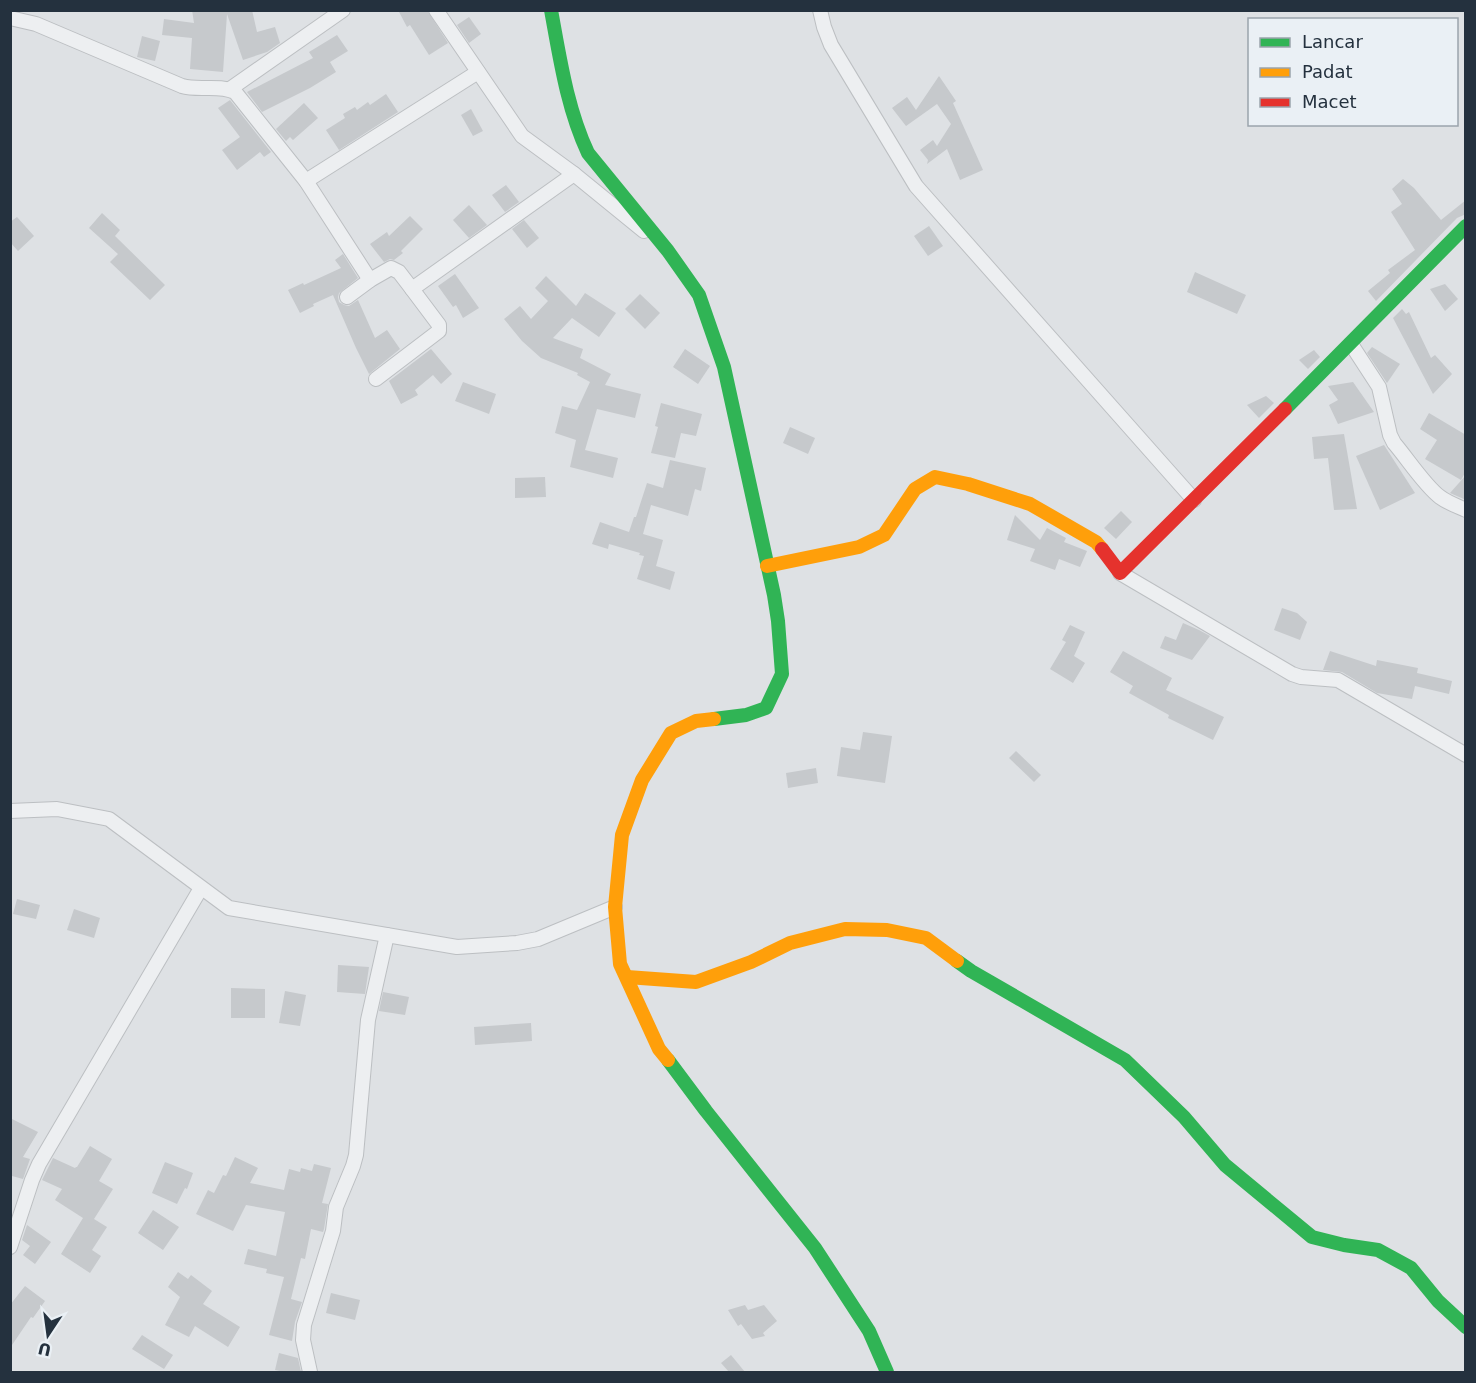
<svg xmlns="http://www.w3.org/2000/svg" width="1476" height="1383" font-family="'DejaVu Sans',sans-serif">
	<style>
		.building { fill: #c6c9cc }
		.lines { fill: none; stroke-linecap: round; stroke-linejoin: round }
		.street-casing { stroke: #bcbfc2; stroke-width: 16 }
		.street { stroke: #edeff1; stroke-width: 14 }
		.fast { stroke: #30b455; stroke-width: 14 }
		.slow { stroke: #ff9f0a; stroke-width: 14 }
		.jam { stroke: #e5322d; stroke-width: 14 }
	</style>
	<rect width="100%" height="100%" fill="#dee1e4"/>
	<!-- building -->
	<g class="building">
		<polygon points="192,10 252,10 257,32 275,27 280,43 267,52 243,60 227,14 223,72 190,69 192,38 162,35 164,19 194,23"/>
		<polygon points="398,10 427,10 448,43 429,55 410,25 407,27"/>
		<polygon points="469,17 481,34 469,43 457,25"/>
		<polygon points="337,35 348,51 330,62 336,72 310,88 262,112 247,92 313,58 309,52"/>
		<polygon points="142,36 160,41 155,61 137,57"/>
		<polygon points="939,76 956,101 953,103 983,170 960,180 947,149 927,164 928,160 920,150 933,140 937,146 951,124 937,104 906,126 892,108 907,97 916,110"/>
		<polygon points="386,94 398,112 339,150 326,130 345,118 343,114 355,107 357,110 368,102 370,105"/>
		<polygon points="230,100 271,152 264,157 260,152 237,170 222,150 240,137 218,108"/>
		<polygon points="304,103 318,118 293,140 290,137 286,141 276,129"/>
		<polygon points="471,109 483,131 473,136 461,115"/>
		<polygon points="1403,179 1414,188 1441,220 1466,200 1466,214 1457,218 1376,301 1368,291 1390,273 1388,270 1415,250 1391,212 1402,204 1392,189"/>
		<polygon points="506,185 519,202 505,212 492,195"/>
		<polygon points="469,205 487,225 469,238 453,220"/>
		<polygon points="102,213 120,230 115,236 165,285 150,300 110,262 118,254 89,228"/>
		<polygon points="410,216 423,229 401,251 403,253 394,260 390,259 384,262 370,244 387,232 389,236"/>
		<polygon points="17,217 34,236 18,251 10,242 10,222"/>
		<polygon points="524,220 539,238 527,248 512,229"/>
		<polygon points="929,226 943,246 928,256 914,236"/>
		<polygon points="343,254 358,278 339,293 338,297 339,302 344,305 349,306 358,300 375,338 387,330 400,349 369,374 356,348 333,295 313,304 314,306 300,313 288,290 303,283 304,285 341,268 335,260"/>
		<polygon points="1195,272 1246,295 1237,314 1187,292"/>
		<polygon points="455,274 479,308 463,318 456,305 453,307 438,286"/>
		<polygon points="546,276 576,306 585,293 616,313 599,337 572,318 553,338 583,349 580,358 611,374 605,385 641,394 635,418 597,409 585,450 618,458 613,478 570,467 576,440 555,433 562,406 577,410 590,382 577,375 578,373 541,358 522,341 504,319 520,306 531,319 548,301 535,288"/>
		<polygon points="1445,284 1458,299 1445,311 1430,289"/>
		<polygon points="640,294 660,313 645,329 625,309"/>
		<polygon points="1402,309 1406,314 1409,312 1431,358 1435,355 1452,374 1433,394 1393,318"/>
		<polygon points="1372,347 1400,364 1387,383 1367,353"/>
		<polygon points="431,349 452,374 441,384 433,375 415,390 418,395 401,404 389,381"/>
		<polygon points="685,349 710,366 698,384 673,367"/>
		<polygon points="1314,350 1320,357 1308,369 1299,360"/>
		<polygon points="463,382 496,394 489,414 455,401"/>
		<polygon points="1353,382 1374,412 1338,424 1329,405 1338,400 1328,386"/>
		<polygon points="1266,396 1274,403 1259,418 1247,405"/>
		<polygon points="661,403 702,414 696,436 681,433 675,458 651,453 658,427 655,426"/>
		<polygon points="1429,413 1466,435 1466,471 1461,480 1425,459 1437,440 1420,429"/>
		<polygon points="790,427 815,438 808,454 783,443"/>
		<polygon points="1344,434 1357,509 1334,510 1328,458 1314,459 1312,437"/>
		<polygon points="1384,445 1415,493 1380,510 1356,456"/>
		<polygon points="670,460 706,468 701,491 695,489 688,516 651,505 643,534 663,540 656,566 675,572 670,590 637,579 644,556 639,555 640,553 609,544 608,549 592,544 600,522 629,532 634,517 636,517 647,483 663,488"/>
		<polygon points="1466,475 1466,500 1450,493"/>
		<polygon points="545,477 546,497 515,498 515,478"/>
		<polygon points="1121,511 1132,522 1116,539 1104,528"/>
		<polygon points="1015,515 1040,540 1047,528 1066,538 1064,542 1087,551 1080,567 1059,559 1055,570 1030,561 1035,549 1007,540"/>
		<polygon points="1282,608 1297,613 1307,622 1300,640 1274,630"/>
		<polygon points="1183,623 1199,630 1210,636 1192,660 1160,648 1165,636 1176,640"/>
		<polygon points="1070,625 1085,632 1074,656 1085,663 1073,683 1050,669 1066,642 1062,640"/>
		<polygon points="1123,651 1172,678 1166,690 1224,717 1213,740 1168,718 1169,715 1129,693 1133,686 1110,672"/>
		<polygon points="1330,651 1376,666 1377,660 1418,668 1417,673 1452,681 1449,694 1415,686 1412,699 1377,693 1342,672 1323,670"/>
		<polygon points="863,732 892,736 885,783 837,776 841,747 860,750"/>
		<polygon points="1016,751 1041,775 1034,782 1009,758"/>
		<polygon points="816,768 818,783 788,788 786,773"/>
		<polygon points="17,899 40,905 36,919 13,914"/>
		<polygon points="74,909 100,918 94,938 67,930"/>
		<polygon points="338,965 369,967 365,994 337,992"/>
		<polygon points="231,988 265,989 265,1018 231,1018"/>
		<polygon points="285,991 306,995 300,1026 279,1023"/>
		<polygon points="383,992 409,997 405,1015 379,1011"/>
		<polygon points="531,1023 532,1041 475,1045 474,1027"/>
		<polygon points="10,1118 38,1132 23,1157 30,1159 23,1179 12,1176 10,1179"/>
		<polygon points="90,1146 112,1159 99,1181 113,1189 94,1219 107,1227 92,1250 101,1256 90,1273 61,1254 83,1218 55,1200 62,1189 42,1180 53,1158 75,1168 76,1167 77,1167"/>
		<polygon points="235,1157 258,1168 250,1183 284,1190 289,1169 300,1172 301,1168 312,1171 314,1164 331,1168 322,1203 328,1204 324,1229 323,1232 311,1229 305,1259 301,1258 291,1299 302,1302 295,1322 292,1341 269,1335 284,1277 266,1273 267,1269 244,1264 248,1249 276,1256 285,1212 246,1205 233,1231 196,1214 208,1190 214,1193 223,1175 226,1176"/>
		<polygon points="165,1162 193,1173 187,1189 185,1188 177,1204 152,1193"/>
		<polygon points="153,1210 179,1227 163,1250 138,1233"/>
		<polygon points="27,1225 51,1242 35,1264 23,1255 30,1246 22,1240"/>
		<polygon points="178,1272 188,1279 191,1275 212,1291 203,1304 240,1327 228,1347 195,1326 189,1337 165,1325 180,1297 168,1287"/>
		<polygon points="25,1286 45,1301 33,1318 31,1317 10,1348 10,1305"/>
		<polygon points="331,1293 360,1300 355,1320 326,1313"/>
		<polygon points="745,1305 748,1310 764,1305 777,1321 763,1333 765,1336 752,1339 741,1324 738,1326 728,1310"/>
		<polygon points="142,1335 173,1355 164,1369 132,1349"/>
		<polygon points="279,1353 298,1358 301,1372 285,1372 275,1370"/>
		<polygon points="731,1355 745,1372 729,1372 721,1363"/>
	</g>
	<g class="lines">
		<!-- street casing -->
		<g class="street-casing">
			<g id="street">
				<polyline points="436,10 522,136 574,174 644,231"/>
				<polyline points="820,10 824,27 831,45 916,186 1194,500"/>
				<path d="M 10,18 L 36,24 L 182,86 C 199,91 219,84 235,92 L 306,181 L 370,280"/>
				<polyline points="230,89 343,10"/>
				<polyline points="306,181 478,72"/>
				<polyline points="347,297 370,280 391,268 399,272 412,289 574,174"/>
				<path d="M 1351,344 L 1379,387 L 1390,435 L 1394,443 C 1407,458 1425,486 1440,497 C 1448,503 1457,506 1466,510"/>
				<polyline points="376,379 439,331 439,325 412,289"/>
				<polyline points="1120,573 1292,674 1301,677 1338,680 1466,755"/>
				<polyline points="10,811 57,809 109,819 229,908 457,947 517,943 538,939 615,907"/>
				<polyline points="10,1247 32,1180 39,1164 201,888"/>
				<polyline points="310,1372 303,1340 304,1325 333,1231 336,1207 353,1166 356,1155 368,1020 387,935"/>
			</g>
		</g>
		<!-- street -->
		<use href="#street" class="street"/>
		<!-- fast -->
		<g class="fast">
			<path d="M 551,10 C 560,59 567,108 588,153 L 668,251 L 699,295 L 724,367 L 774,595 L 778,621 L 782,674 L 766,708 L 746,715 L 714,719"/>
			<polyline points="1285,409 1466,226"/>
			<polyline points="957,961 971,971 1125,1060 1184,1117 1225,1165 1312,1237 1344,1245 1378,1250 1411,1268 1438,1301 1466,1327"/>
			<polyline points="668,1060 706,1111 815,1248 869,1331 887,1372"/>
		</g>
		<!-- slow -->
		<g class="slow">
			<polyline points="767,566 859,547 884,535 915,489 935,477 968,484 1030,504 1096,542 1102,549"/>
			<polyline points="627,977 696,982 751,962 790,943 845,929 887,930 926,938 957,961"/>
			<polyline points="668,1060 659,1049 620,964 615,907 622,835 642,780 671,733 696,721 714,719"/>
		</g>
		<!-- jam -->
		<polyline class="jam" points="1102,549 1120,573 1285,409"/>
	</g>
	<!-- border -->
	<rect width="1476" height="1383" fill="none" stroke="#24313e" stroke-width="24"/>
	<!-- legend -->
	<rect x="1248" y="18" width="210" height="108" fill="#eaf0f5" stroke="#9ba4ac" stroke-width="1.5"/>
	<rect x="1260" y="38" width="30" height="9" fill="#30b455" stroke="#9ba4ac" stroke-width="1.5"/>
	<text x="1302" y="48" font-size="18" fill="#24313e">Lancar</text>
	<rect x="1260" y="68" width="30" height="9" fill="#ff9f0a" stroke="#9ba4ac" stroke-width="1.5"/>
	<text x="1302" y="78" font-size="18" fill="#24313e">Padat</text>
	<rect x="1260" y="98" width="30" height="9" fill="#e5322d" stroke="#9ba4ac" stroke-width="1.5"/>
	<text x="1302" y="108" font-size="18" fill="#24313e">Macet</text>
	<!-- north arrow -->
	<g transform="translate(48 1335) rotate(193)" stroke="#eaf0f5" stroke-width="4.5" paint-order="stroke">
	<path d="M0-4.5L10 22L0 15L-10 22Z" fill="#24313e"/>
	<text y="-9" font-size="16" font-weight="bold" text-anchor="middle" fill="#24313e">U</text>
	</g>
</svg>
